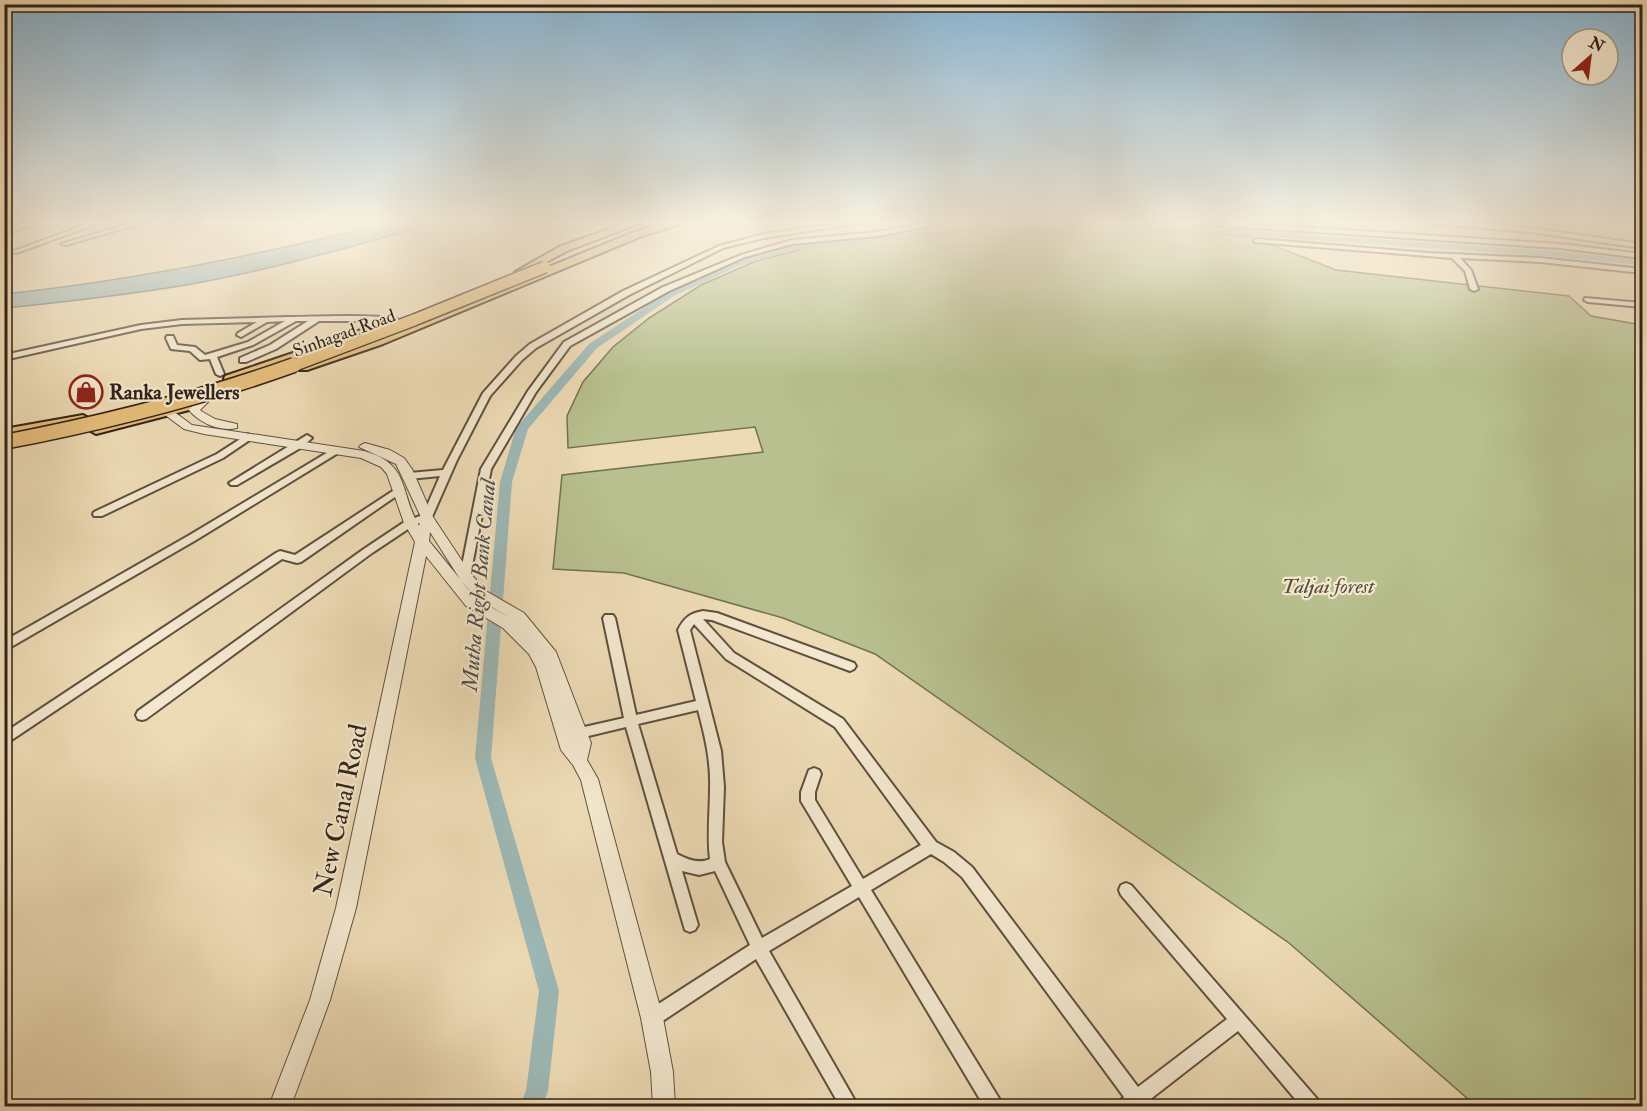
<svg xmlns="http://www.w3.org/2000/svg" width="1647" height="1111" font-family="'IM FELL Double Pica',serif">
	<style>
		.green { fill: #b7c08e; stroke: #747154; stroke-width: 1.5 }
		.water { fill: #9db9b7; stroke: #727d78; stroke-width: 1.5 }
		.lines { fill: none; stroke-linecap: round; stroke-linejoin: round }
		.canal { fill: #9db9b7; fill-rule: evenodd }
		.minor-casing { stroke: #605040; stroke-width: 4 }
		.tertiary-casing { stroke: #605040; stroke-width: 2 }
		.primary-casing { stroke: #312219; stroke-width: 4 }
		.minor { fill: #f3e8cf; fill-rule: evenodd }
		.tertiary { fill: #f3e8cf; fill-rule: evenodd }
		.primary { fill: #e6be7a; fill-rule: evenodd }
		.primary-bridge-far1-casing { stroke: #312219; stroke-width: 14; stroke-linecap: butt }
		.primary-bridge-casing { stroke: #312219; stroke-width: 17; stroke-linecap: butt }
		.primary-bridge-far1 { stroke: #e6be7a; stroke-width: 11 }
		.primary-bridge { stroke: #e6be7a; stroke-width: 14 }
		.labels { text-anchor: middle; stroke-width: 4.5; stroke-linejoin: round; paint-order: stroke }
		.far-street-label { font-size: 18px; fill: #312219; stroke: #f3e8cf }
		.poi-label { font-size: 21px; font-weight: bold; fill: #312219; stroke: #f3e8cf; text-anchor: start }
		.park-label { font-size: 21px; font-style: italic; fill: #524a36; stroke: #f3e8cf }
		.water-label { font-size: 22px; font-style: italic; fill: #514f48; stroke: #f3e8cf }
		.near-street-label { font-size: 26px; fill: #312219; stroke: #f3e8cf }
	</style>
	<rect width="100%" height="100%" fill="#eddbb5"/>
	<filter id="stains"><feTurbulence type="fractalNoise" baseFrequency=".00333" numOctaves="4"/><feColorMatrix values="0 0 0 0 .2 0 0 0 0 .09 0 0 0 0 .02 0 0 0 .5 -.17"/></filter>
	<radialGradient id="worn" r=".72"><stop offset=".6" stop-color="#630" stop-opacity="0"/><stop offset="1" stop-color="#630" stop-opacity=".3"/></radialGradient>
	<!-- green -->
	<polygon class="green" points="1013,222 1058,222 1249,236 1336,270 1569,296 1591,316 1642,325 1642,1106 1476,1106 1289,943 875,654 783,618 624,573 553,569 562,475 763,452 755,427 568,448 567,416 583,382 613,347 649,318 701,285 756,261 806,248 968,230"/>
	<!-- water -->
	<path class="water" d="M 394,221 L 444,221 C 359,244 273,270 186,285 C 126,295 65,302 5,308 L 5,294 C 137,280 265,254 394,221 Z"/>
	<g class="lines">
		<!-- canal -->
		<g class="canal">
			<polygon points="973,221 1011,221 903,238 793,250 741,265 674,296 597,348 528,429 512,482 491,758 559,991 548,1091 542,1106 520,1106 526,1091 539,991 475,758 500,482 516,428 589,344 668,292 735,261 793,245 903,234"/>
			<polygon points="1015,221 1114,222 1543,250 1642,260 1642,265 1543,256 1114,226 1019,223"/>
		</g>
		<!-- minor casing -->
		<g class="minor-casing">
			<g id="minor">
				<polygon points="33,221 42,221 4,235 4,231"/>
				<polygon points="67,221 76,221 62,227 59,225"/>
				<polygon points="96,221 105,221 16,253 11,252"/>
				<polygon points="139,221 149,221 66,245 61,244"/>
				<polygon points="855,221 872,221 764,238 723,248 629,295 536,348 522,360 490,396 457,460 431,519 414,525 372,553 146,719 142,720 138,719 136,715 138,711 364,549 406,521 423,515 440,476 409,479 404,476 409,473 443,470 483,393 516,356 530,344 623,291 719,246 764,234"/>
				<polygon points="942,221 957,221 877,236 792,244 745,257 669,291 570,346 536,392 491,469 470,576 465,580 461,579 460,576 481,469 528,391 564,342 663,287 741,255 792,240 877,232"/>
				<polygon points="1173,221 1206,221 1560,244 1642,254 1642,258 1560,248 1176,223"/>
				<path d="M 1424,221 C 1497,221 1570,234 1642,244 L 1642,248 L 1530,232 L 1427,223 Z"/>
				<polygon points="1257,239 1428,253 1540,258 1642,269 1642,273 1540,262 1460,258 1471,270 1478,289 1474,291 1470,289 1465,271 1452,258 1255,242 1254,241"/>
				<polygon points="1585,298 1642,303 1642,307 1588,302 1584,300"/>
				<path d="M 288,317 C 309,317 388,313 402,321 L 398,323 L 377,321 L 319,321 L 276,349 L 246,362 L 240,362 L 240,358 L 270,345 L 308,321 L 296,321 L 253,345 L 217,357 L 224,374 L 220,376 L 216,374 L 210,359 L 200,360 L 190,351 L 171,349 L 166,338 L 167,336 L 173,336 L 177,345 L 195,347 L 205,355 L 248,342 L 285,321 L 267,322 L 241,337 L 237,335 L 238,333 L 257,322 L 182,324 L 141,329 L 4,360 L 4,355 L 141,325 L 182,320 Z"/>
				<polygon points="248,434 252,437 251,439 223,458 102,516 94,516 93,514 94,512 217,454"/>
				<polygon points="307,435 312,438 302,447 237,485 231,485 229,483"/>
				<polygon points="335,448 340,451 338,453 196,540 4,651 4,641 188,536"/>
				<polygon points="399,487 404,490 402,492 301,562 297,563 282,559 4,745 4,733 276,553 280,551 295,555"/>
				<path d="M 703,611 L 717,613 L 854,663 L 856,666 L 854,669 L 850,671 L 712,620 L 703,619 L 734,653 L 843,719 L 936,842 L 954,852 L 972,867 L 1138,1087 L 1227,1019 L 1121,895 L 1119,890 L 1121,885 L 1126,883 L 1131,885 L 1318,1100 L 1321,1106 L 1301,1106 L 1238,1031 L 1148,1101 L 1150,1106 L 1118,1106 L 1121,1100 L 1124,1097 L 962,877 L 944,862 L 931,854 L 871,890 L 1000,1100 L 1003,1106 L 984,1106 L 859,897 L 769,951 L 858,1106 L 840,1106 L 756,959 L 658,1024 L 652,1026 L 646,1024 L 644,1018 L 646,1012 L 750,945 L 715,871 L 699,875 L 682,871 L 698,925 L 695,930 L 690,932 L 685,930 L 626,727 L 580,738 L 575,737 L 574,733 L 575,729 L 580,728 L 624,718 L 603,618 L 605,615 L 613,615 L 615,618 L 636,715 L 696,701 L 678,630 C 684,618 690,613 703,611 ZM 694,624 L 726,659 L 835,727 L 921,845 L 863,879 L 815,800 L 815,792 L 821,774 L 819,770 L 814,768 L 809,770 L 801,792 L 801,801 L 852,886 L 762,938 L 725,862 L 722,842 L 724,787 L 721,751 L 690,630 ZM 698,710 C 705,736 711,761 710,789 C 710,812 707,835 710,859 C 699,864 688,860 677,854 L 638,724 Z"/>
			</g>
		</g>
		<!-- tertiary casing -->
		<g class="tertiary-casing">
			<g id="tertiary">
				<path d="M 204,398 L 209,401 L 200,410 L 201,411 L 215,419 L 237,424 L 237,428 C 220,432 199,423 188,409 Z"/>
				<path d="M 175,399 L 180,402 L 173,411 L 192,425 L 364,451 C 411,464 399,492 419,526 L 421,517 L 396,464 L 359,447 L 361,445 L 365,443 L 390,450 L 404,458 L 412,469 L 433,517 L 470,573 L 486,591 L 524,613 L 556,652 L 591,743 L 587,760 L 598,779 L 663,1018 L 673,1072 L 675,1106 L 653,1106 L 651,1072 L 641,1018 L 581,780 L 573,765 L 561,750 L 536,667 L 529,654 L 503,628 L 466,606 L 426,556 L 356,908 L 330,1000 L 291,1106 L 269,1106 L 310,1000 L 336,908 L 415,542 L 404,523 L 387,474 L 381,467 L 361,458 L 204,434 L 184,429 L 161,412 L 171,400 ZM 430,532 L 460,579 L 429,541 ZM 461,581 L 476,597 L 513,620 L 476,598 Z"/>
			</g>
		</g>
		<!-- primary casing -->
		<g class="primary-casing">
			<g id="primary">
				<polygon points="631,221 646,221 567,251 524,274 516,274 515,272 559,247"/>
				<polygon points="674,221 690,221 642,236 383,344 307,370 299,370 297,367 299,364 375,338 634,232"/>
				<polygon points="370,327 376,331 374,334 235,382 230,383 224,379 225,376"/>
				<polygon points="184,403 191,407 189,410 96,434 89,430 91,427"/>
				<polygon points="83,415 90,419 88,422 4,437 4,429"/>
			</g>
		</g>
		<!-- minor -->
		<use href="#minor" class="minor"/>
		<!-- tertiary -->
		<use href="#tertiary" class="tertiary"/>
		<!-- primary -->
		<use href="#primary" class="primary"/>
		<!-- primary-bridge-far1 casing -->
		<g class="primary-bridge-far1-casing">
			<polyline id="primary-bridge-far1" points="290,367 414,320 545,267"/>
		</g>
		<!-- primary-bridge casing -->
		<g class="primary-bridge-casing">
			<path id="primary-bridge" d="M 4,442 C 103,423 199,399 294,365"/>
		</g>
		<!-- primary-bridge-far1 -->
		<use href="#primary-bridge-far1" class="primary-bridge-far1"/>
		<!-- primary-bridge -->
		<use href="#primary-bridge" class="primary-bridge"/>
	</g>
	<!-- sky -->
	<linearGradient id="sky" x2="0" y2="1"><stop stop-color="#8ab6d4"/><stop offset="0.59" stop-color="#f7efde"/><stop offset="1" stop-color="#f7efde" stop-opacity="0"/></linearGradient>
	<rect width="1647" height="377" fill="url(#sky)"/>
	<!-- icons -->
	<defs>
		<g id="shop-ring" transform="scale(1.725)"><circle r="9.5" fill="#f3e8cf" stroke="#8f2418" stroke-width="1.5"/><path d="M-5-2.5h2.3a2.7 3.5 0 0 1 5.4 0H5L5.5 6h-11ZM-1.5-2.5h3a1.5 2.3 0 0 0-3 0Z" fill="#8f2418"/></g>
	</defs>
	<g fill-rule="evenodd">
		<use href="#shop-ring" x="86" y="392"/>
	</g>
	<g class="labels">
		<!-- far-street labels -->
		<g class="far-street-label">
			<text transform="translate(344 333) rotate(-20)" y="6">Sinhagad Road</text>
		</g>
		<!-- poi labels -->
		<g class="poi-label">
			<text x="109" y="399">Ranka Jewellers</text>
		</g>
		<!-- park labels -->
		<g class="park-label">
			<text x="1328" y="593">Taljai forest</text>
		</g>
		<!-- water labels -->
		<g class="water-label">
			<text transform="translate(478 585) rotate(-85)" y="8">Mutha Right Bank Canal</text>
		</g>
		<!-- near-street labels -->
		<g class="near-street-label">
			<text transform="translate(340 810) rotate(-78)" y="9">New Canal Road</text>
		</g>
	</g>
	<!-- margin -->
	<rect width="1647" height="1111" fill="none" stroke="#eddbb5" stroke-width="24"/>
	<rect x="6" y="6" width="1635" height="1099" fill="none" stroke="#312219" stroke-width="3"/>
	<rect x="12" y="12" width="1623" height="1087" fill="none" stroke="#312219" stroke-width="1.5"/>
	<!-- north arrow -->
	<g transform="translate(1590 57) rotate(28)"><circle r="28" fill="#f3e8cf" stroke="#a59986" stroke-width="1.5"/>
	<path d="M0-4.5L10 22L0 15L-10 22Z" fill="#8f2418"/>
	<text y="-9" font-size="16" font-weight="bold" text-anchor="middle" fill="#312219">N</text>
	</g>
	<rect width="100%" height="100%" filter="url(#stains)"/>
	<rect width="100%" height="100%" fill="url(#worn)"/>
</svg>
